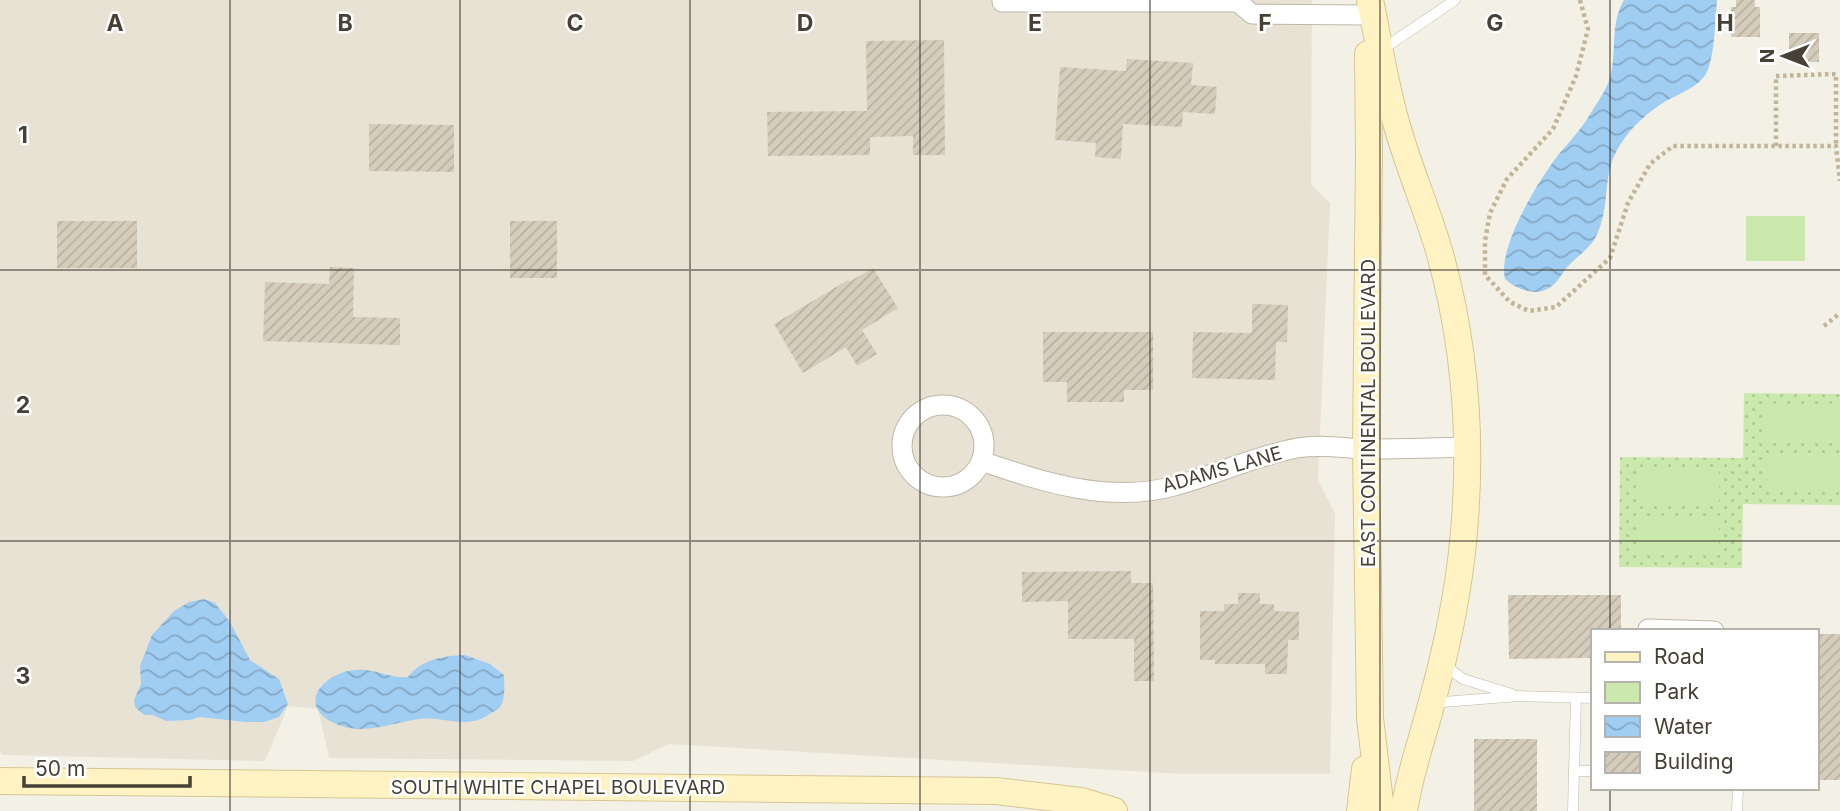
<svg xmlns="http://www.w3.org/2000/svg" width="1840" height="811" font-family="Inter,sans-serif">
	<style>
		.residential { fill: #e7e2d3 }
		.green { fill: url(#green-dots) }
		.pitch { fill: #cbe9ad }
		.water { fill: url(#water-waves) }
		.building { fill: url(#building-hatch) }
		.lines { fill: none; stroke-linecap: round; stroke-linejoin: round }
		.lane-casing { stroke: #bfb8a8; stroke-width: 11 }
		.street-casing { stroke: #bfb8a8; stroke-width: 21 }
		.secondary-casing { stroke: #d5c694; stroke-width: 28 }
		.path { stroke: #c1b599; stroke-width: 4.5; stroke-dasharray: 3.5 3.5; stroke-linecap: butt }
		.lane { stroke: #fff; stroke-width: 10 }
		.street { stroke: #fff; stroke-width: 19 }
		.secondary { stroke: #fff3c4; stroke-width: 26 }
		.grid { fill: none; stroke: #464035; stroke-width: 2; stroke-opacity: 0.55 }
		.labels { text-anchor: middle; stroke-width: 5; stroke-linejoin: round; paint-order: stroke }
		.street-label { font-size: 19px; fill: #464035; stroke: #fff }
		.grid-label { font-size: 23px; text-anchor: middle; font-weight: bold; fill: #464035; stroke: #fff; stroke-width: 5; stroke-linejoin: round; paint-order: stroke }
	</style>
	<defs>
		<pattern id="green-dots" width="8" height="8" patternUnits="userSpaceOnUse" patternTransform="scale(1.75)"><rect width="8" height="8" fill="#cbe9ad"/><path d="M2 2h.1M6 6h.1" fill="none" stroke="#b0c995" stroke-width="1.8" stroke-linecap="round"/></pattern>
		<pattern id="water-waves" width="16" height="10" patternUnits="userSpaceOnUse" patternTransform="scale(1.75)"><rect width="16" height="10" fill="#a0cdf2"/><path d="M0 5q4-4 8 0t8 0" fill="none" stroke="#84a8c5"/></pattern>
		<pattern id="building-hatch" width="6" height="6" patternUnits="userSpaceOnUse" patternTransform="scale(1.75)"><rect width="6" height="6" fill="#d5ccbb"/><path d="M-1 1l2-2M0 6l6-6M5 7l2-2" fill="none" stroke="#b8b0a1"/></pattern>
	</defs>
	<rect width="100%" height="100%" fill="#f3f0e6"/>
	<!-- residential -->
	<polygon class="residential" points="0,0 1312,0 1311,184 1330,203 1318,479 1335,514 1330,774 1182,774 669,744 633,761 329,758 318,709 288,706 265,761 3,755 0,751"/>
	<!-- green -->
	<polygon class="green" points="1744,393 1840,394 1840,505 1743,504 1742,568 1619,567 1620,457 1743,458"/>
	<!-- pitch -->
	<g class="pitch">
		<rect x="1746" y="216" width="59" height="45"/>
		<polygon points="1840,404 1840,440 1764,441 1764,405"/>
		<polygon points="1766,454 1840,454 1840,489 1767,490"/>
		<polygon points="1719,469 1719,505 1640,506 1640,470"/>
		<polygon points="1639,519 1719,519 1719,555 1640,555"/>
	</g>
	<!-- water -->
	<g class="water">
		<path d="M 1624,0 L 1717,0 C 1715,20 1715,57 1706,74 C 1698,87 1679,94 1666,101 C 1648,112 1631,127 1620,145 C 1601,175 1611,202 1598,232 C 1593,246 1580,254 1570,264 C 1563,271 1558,283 1549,288 C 1535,297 1516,289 1505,279 C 1497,247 1540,178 1559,154 C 1571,140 1583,127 1592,111 C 1599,100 1609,86 1611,73 C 1617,47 1610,24 1624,0 Z"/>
		<polygon points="204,599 215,603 230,622 250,660 279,679 288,704 279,717 264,722 246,722 199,717 190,720 166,721 153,715 144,715 135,707 134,700 141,684 140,666 152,635 174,611 189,602"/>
		<path d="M 465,655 L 490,664 L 504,675 C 504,685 506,699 500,707 C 498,710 494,711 491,713 C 467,731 445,716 419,719 C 389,723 360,738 330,721 C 296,700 329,671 356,670 C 374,668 390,679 408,677 C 422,659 443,656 465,655 Z"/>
	</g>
	<!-- building -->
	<g class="building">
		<polygon points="1736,0 1755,0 1755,7 1760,7 1760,37 1731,37 1731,7 1736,7"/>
		<rect x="1789" y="33" width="30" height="29"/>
		<polygon points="944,40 945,155 913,155 913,136 870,137 870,155 768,156 767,112 867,111 866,41"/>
		<polygon points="1127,59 1193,63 1191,85 1217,87 1215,114 1183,112 1182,127 1123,124 1121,159 1095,157 1096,143 1055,140 1060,67 1126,71"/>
		<polygon points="369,124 454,125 454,172 369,171"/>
		<rect x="57" y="221" width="80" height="47"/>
		<rect x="510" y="221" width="47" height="57"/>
		<polygon points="330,267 354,268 353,317 400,318 400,345 263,341 265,282 329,284"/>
		<polygon points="873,268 898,308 862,330 877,354 857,366 846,347 803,373 774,324 848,280 849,282"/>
		<polygon points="1252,304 1288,305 1287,342 1276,342 1275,380 1192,378 1193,332 1252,333"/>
		<polygon points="1043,332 1153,332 1153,390 1124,390 1124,402 1067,402 1067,382 1043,382"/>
		<polygon points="1131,571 1131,583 1153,583 1154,681 1134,681 1134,639 1068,639 1068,601 1022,602 1022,572"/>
		<polygon points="1238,593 1260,593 1260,604 1274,604 1274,611 1299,612 1299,640 1288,640 1287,674 1265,674 1265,664 1215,664 1215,660 1200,660 1200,611 1224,611 1224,604 1238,604"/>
		<polygon points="1508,595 1621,595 1621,631 1593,631 1593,658 1509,659"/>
		<rect x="1817" y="634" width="23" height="146"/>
		<rect x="1474" y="739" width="63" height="72"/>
	</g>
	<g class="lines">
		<!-- lane casing -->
		<g class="lane-casing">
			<g id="lane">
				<polyline points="1383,49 1455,0"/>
				<polyline points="1443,664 1463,679 1512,694"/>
				<polyline points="1434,706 1443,702 1519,696 1593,698"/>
				<polyline points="1574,771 1593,771"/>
				<polyline points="1573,811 1576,698"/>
				<polyline points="1737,811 1738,788"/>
			</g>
		</g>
		<!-- street casing -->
		<g class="street-casing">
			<g id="street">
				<polyline points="1002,2 1238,2 1241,0"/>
				<polyline points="1238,2 1252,14 1367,15"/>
				<circle cx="943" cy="446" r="41"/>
				<path d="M 981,461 C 1043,482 1109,504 1174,486 C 1216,475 1254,456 1297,448 C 1320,444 1342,448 1366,449 C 1400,449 1434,448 1467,447"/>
				<polyline points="1648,629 1714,631"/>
			</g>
		</g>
		<!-- secondary casing -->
		<g class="secondary-casing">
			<g id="secondary">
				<path d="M 1370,0 C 1379,43 1385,87 1398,129 C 1410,171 1428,212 1440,254 C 1465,344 1472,440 1464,532 C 1459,592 1446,652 1430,709 C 1421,743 1409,776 1404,811"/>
				<polyline points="1368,54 1369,154 1366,449 1370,718 1381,811"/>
				<polyline points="0,781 996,791 1081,801 1114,811"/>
				<polyline points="1360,811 1365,769"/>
			</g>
		</g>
		<!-- path -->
		<g class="path">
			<polyline points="1580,0 1588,29 1576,76 1553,129 1507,179 1490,213 1485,241 1485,275 1510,302 1529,311 1556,307 1610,258 1628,203 1650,164 1673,146 1836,146 1840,181"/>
			<polyline points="1776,146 1776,76 1836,74 1836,146"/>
			<polyline points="1824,326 1840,313"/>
		</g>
		<!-- lane -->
		<use href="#lane" class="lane"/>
		<!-- street -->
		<use href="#street" class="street"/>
		<!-- secondary -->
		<use href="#secondary" class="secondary"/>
	</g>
	<!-- grid -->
	<path class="grid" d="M 230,0 L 230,811M 460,0 L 460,811M 690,0 L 690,811M 920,0 L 920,811M 1150,0 L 1150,811M 1380,0 L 1380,811M 1610,0 L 1610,631M 0,270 L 1840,270M 0,541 L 1840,541M 1610,788 L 1610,811"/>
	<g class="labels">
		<!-- street labels -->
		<g class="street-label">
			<text transform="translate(1368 413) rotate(-90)" y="7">EAST CONTINENTAL BOULEVARD</text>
			<text transform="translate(1222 469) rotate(-16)" y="7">ADAMS LANE</text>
			<text x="558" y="794">SOUTH WHITE CHAPEL BOULEVARD</text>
		</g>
	</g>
	<g class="grid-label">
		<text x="115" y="31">A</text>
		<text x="345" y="31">B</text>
		<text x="575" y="31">C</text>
		<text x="805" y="31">D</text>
		<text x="1035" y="31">E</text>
		<text x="1265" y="31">F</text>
		<text x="1495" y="31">G</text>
		<text x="1725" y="31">H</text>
		<text x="23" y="143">1</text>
		<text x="23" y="413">2</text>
		<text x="23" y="684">3</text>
	</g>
	<!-- legend -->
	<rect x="1591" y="629" width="228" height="161" fill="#ffffff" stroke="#b5b3ae" stroke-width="2"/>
	<rect x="1605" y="652" width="35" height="10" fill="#fff3c4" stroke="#b5b3ae" stroke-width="2"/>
	<text x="1654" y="664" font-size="21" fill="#464035">Road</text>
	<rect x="1605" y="682" width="35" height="21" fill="#cbe9ad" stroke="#b5b3ae" stroke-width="2"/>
	<text x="1654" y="699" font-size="21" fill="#464035">Park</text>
	<rect x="1605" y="716" width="35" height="21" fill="url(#water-waves)" stroke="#b5b3ae" stroke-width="2"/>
	<text x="1654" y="734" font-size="21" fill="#464035">Water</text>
	<rect x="1605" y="752" width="35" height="21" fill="url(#building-hatch)" stroke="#b5b3ae" stroke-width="2"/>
	<text x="1654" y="769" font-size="21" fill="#464035">Building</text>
	<!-- north arrow -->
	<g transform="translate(1784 56) rotate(270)" stroke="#ffffff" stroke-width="5" paint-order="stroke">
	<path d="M0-5L12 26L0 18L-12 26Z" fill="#464035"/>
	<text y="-10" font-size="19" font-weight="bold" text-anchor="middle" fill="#464035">N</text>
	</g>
	<!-- scale -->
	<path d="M24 776v10h166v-10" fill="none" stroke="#464035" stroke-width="3.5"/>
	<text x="35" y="776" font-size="21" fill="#464035" stroke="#ffffff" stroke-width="5" paint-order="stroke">50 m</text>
</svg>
